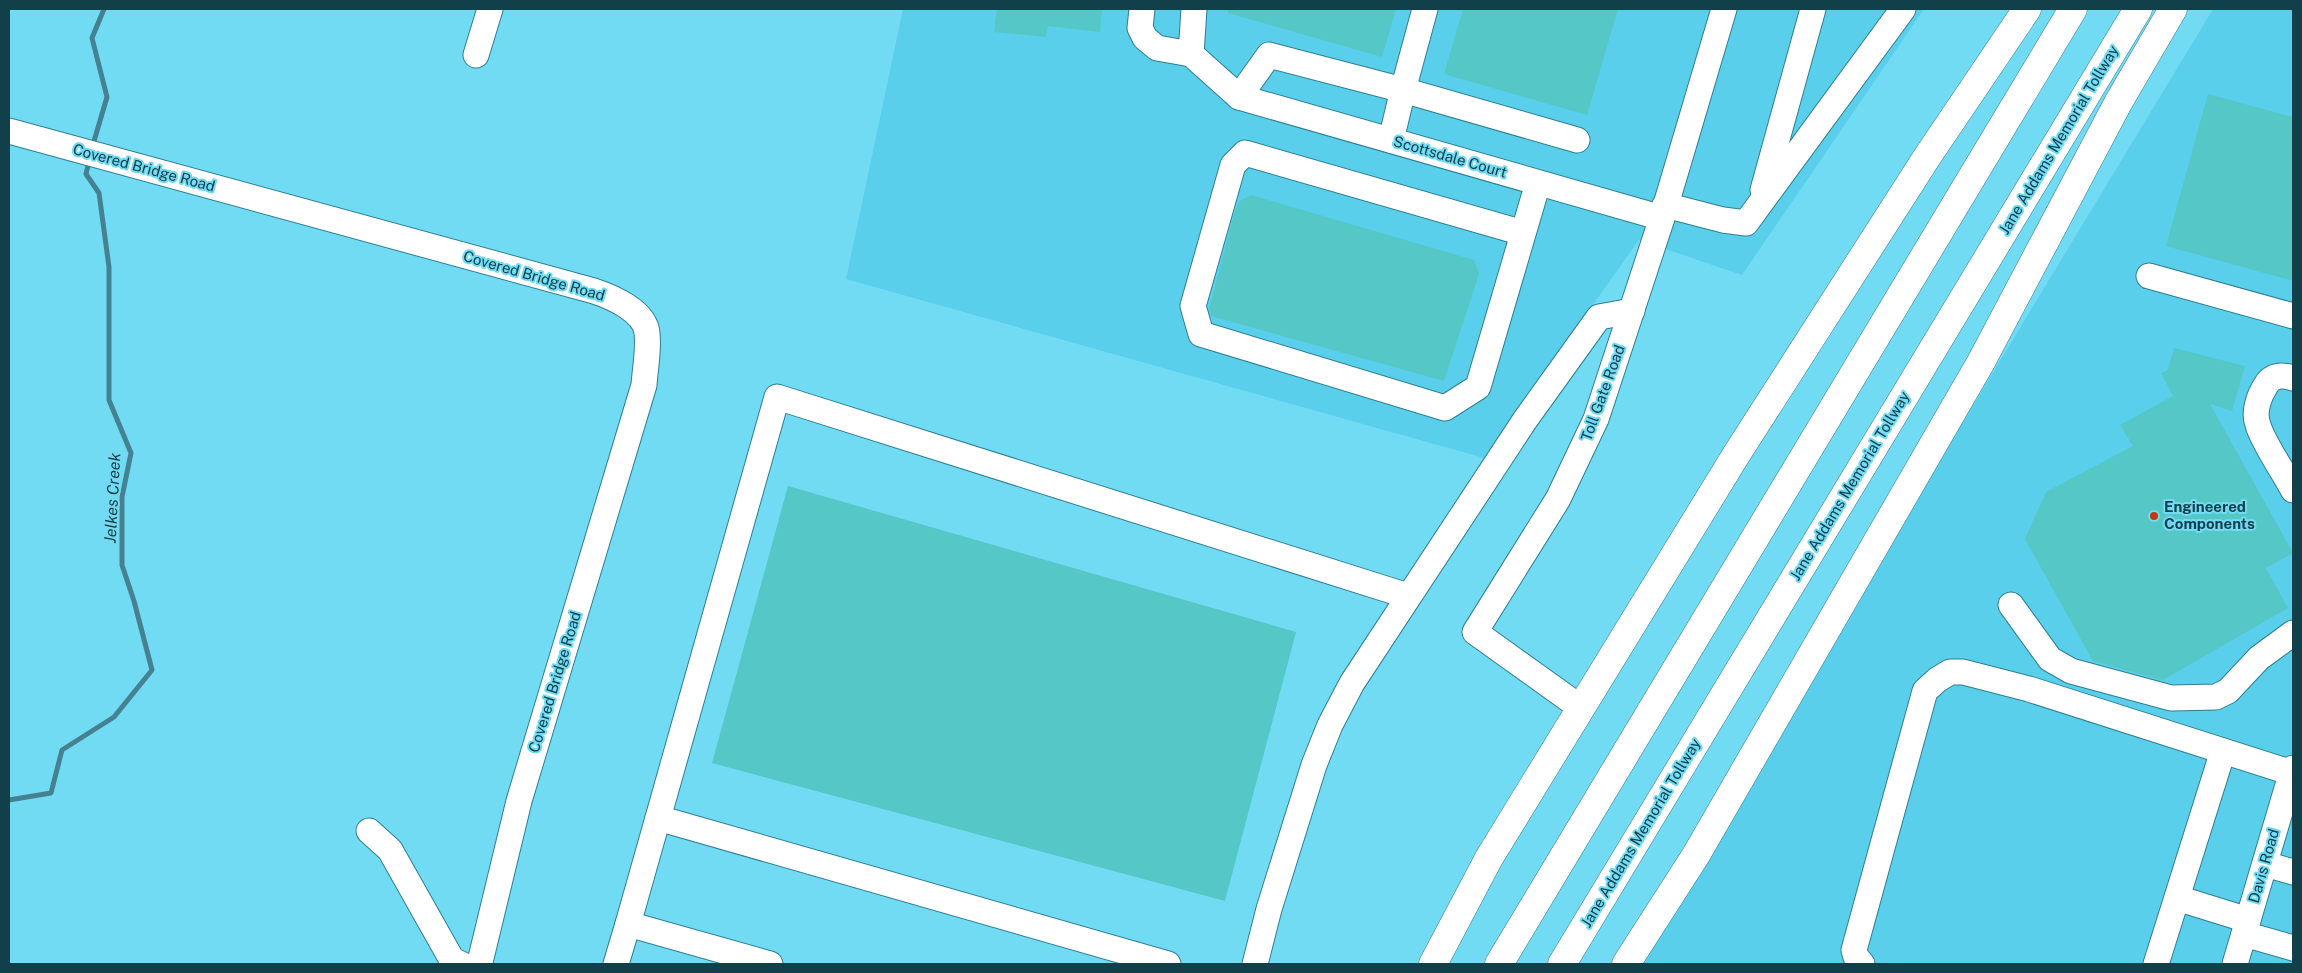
<svg xmlns="http://www.w3.org/2000/svg" width="2302" height="973" font-family="'Public Sans',sans-serif">
	<style>
		.built { fill: #59cfeb }
		.lines { fill: none; stroke-linecap: round; stroke-linejoin: round }
		.stream { stroke: #448291; stroke-width: 5 }
		.building { fill: #55c7c7 }
		.minor-casing { stroke: #2d7f92; stroke-width: 27 }
		.highway-casing { stroke: #2d7f92; stroke-width: 29 }
		.minor { stroke: #fff; stroke-width: 25 }
		.highway { stroke: #fff; stroke-width: 28 }
		.poi-dot { fill: #c13810; stroke: #72dbf4; stroke-width: 2 }
		.labels { text-anchor: middle; stroke-width: 4; stroke-linejoin: round; paint-order: stroke }
		.street-label { font-size: 15px; fill: #12404a; stroke: #72dbf4 }
		.poi-label { font-size: 15px; font-weight: bold; fill: #12404a; stroke: #72dbf4; text-anchor: start }
		.water-label { font-size: 16px; font-style: italic; fill: #1a3a42; stroke: #72dbf4 }
	</style>
	<rect width="100%" height="100%" fill="#72dbf4"/>
	<!-- built -->
	<g class="built">
		<polygon points="903,9 1924,9 1742,275 1639,240 1484,458 846,279"/>
		<polygon points="2213,9 2293,9 2293,964 1635,964"/>
	</g>
	<g class="lines">
		<!-- stream -->
		<g class="stream">
			<polyline points="92,148 107,97 92,38 104,9"/>
			<polyline points="9,800 51,793 62,750 114,717 152,670 134,601 122,565 122,497 131,453 109,400 109,267 99,193 86,174 89,161"/>
		</g>
	</g>
	<!-- building -->
	<g class="building">
		<polygon points="997,9 1102,9 1100,32 1048,26 1046,37 994,32"/>
		<polygon points="1228,9 1396,9 1382,57 1228,13"/>
		<polygon points="1463,9 1618,9 1587,115 1444,74"/>
		<polygon points="2208,94 2293,117 2293,281 2166,246"/>
		<polygon points="1251,195 1474,260 1479,274 1444,381 1211,316 1209,310 1234,214 1240,201"/>
		<polygon points="2174,348 2245,366 2232,411 2210,404 2293,553 2266,568 2288,608 2163,680 2093,661 2025,539 2046,492 2133,446 2120,425 2173,396 2161,373 2168,370"/>
		<polygon points="788,486 1296,632 1225,901 712,763"/>
	</g>
	<g class="lines">
		<!-- minor casing -->
		<g class="minor-casing">
			<g id="minor">
				<polyline points="1142,9 1140,28 1145,38 1157,48 1191,54 1239,97 1662,218"/>
				<polyline points="1191,54 1194,9"/>
				<polyline points="476,55 490,9"/>
				<polyline points="1239,97 1269,55 1403,90 1425,9"/>
				<path d="M 9,131 L 594,291 C 612,297 645,311 647,333 C 649,350 645,369 644,385 L 519,801 L 480,962 L 476,964"/>
				<polyline points="1391,140 1403,90 1577,140"/>
				<polyline points="1763,190 1813,9"/>
				<polyline points="1665,205 1723,220 1746,223 1903,9"/>
				<polyline points="1523,233 1245,153 1233,165 1193,306 1201,334 1445,408 1478,387 1538,183"/>
				<polyline points="2149,276 2293,316"/>
				<path d="M 2293,378 C 2283,375 2273,374 2266,385 C 2259,396 2253,412 2258,425 C 2263,443 2284,472 2293,490"/>
				<polyline points="2011,605 2050,659 2071,671 2171,698 2216,697 2228,691 2259,658 2293,633"/>
				<polyline points="1581,708 1475,632 1558,499 1596,419 1662,218 1724,9"/>
				<polyline points="658,818 1168,964"/>
				<polyline points="369,831 390,850 452,960 461,964"/>
				<polyline points="2265,864 2293,872"/>
				<polyline points="2177,898 2248,920"/>
				<polyline points="628,924 777,397 1408,596"/>
				<polyline points="2244,934 2293,948"/>
				<polyline points="616,964 628,924 770,964"/>
				<polyline points="1255,964 1269,909 1314,765 1330,725 1352,683 1525,420 1599,317 1632,311"/>
				<polyline points="1862,964 1856,957 1854,950 1925,691 1937,680 1950,672 1963,672 2029,689 2292,773"/>
				<polyline points="2156,964 2223,751"/>
				<polyline points="2235,964 2293,768"/>
			</g>
		</g>
		<!-- highway casing -->
		<g class="highway-casing">
			<g id="highway">
				<polyline points="1433,964 1489,858 1736,455 1927,157 2027,9"/>
				<polyline points="1499,964 2073,9"/>
				<polyline points="1562,964 2138,9"/>
				<polyline points="1626,964 1696,855 1981,362 2118,103 2173,9"/>
			</g>
		</g>
		<!-- minor -->
		<use href="#minor" class="minor"/>
		<!-- highway -->
		<use href="#highway" class="highway"/>
	</g>
	<!-- markers -->
	<circle class="poi-dot" cx="2154" cy="516" r="5"/>
	<g class="labels">
		<!-- street labels -->
		<g class="street-label">
			<text transform="translate(2059 140) rotate(-59)" y="5">Jane Addams Memorial Tollway</text>
			<text transform="translate(1450 157) rotate(16)" y="5">Scottsdale Court</text>
			<text transform="translate(144 168) rotate(15)" y="5">Covered Bridge Road</text>
			<text transform="translate(534 276) rotate(16)" y="5">Covered Bridge Road</text>
			<text transform="translate(1603 393) rotate(-70)" y="5">Toll Gate Road</text>
			<text transform="translate(1850 486) rotate(-59)" y="5">Jane Addams Memorial Tollway</text>
			<text transform="translate(555 682) rotate(-73)" y="5">Covered Bridge Road</text>
			<text transform="translate(1641 833) rotate(-59)" y="5">Jane Addams Memorial Tollway</text>
			<text transform="translate(2264 866) rotate(-74)" y="5">Davis Road</text>
		</g>
		<!-- poi labels -->
		<g class="poi-label">
			<text x="2164" y="512">Engineered<tspan x="2164" dy="17">Components</tspan></text>
		</g>
		<!-- water labels -->
		<g class="water-label">
			<text transform="translate(112 498) rotate(-87)" y="6">Jelkes Creek</text>
		</g>
	</g>
	<!-- border -->
	<rect width="2302" height="973" fill="none" stroke="#12404a" stroke-width="20"/>
</svg>
